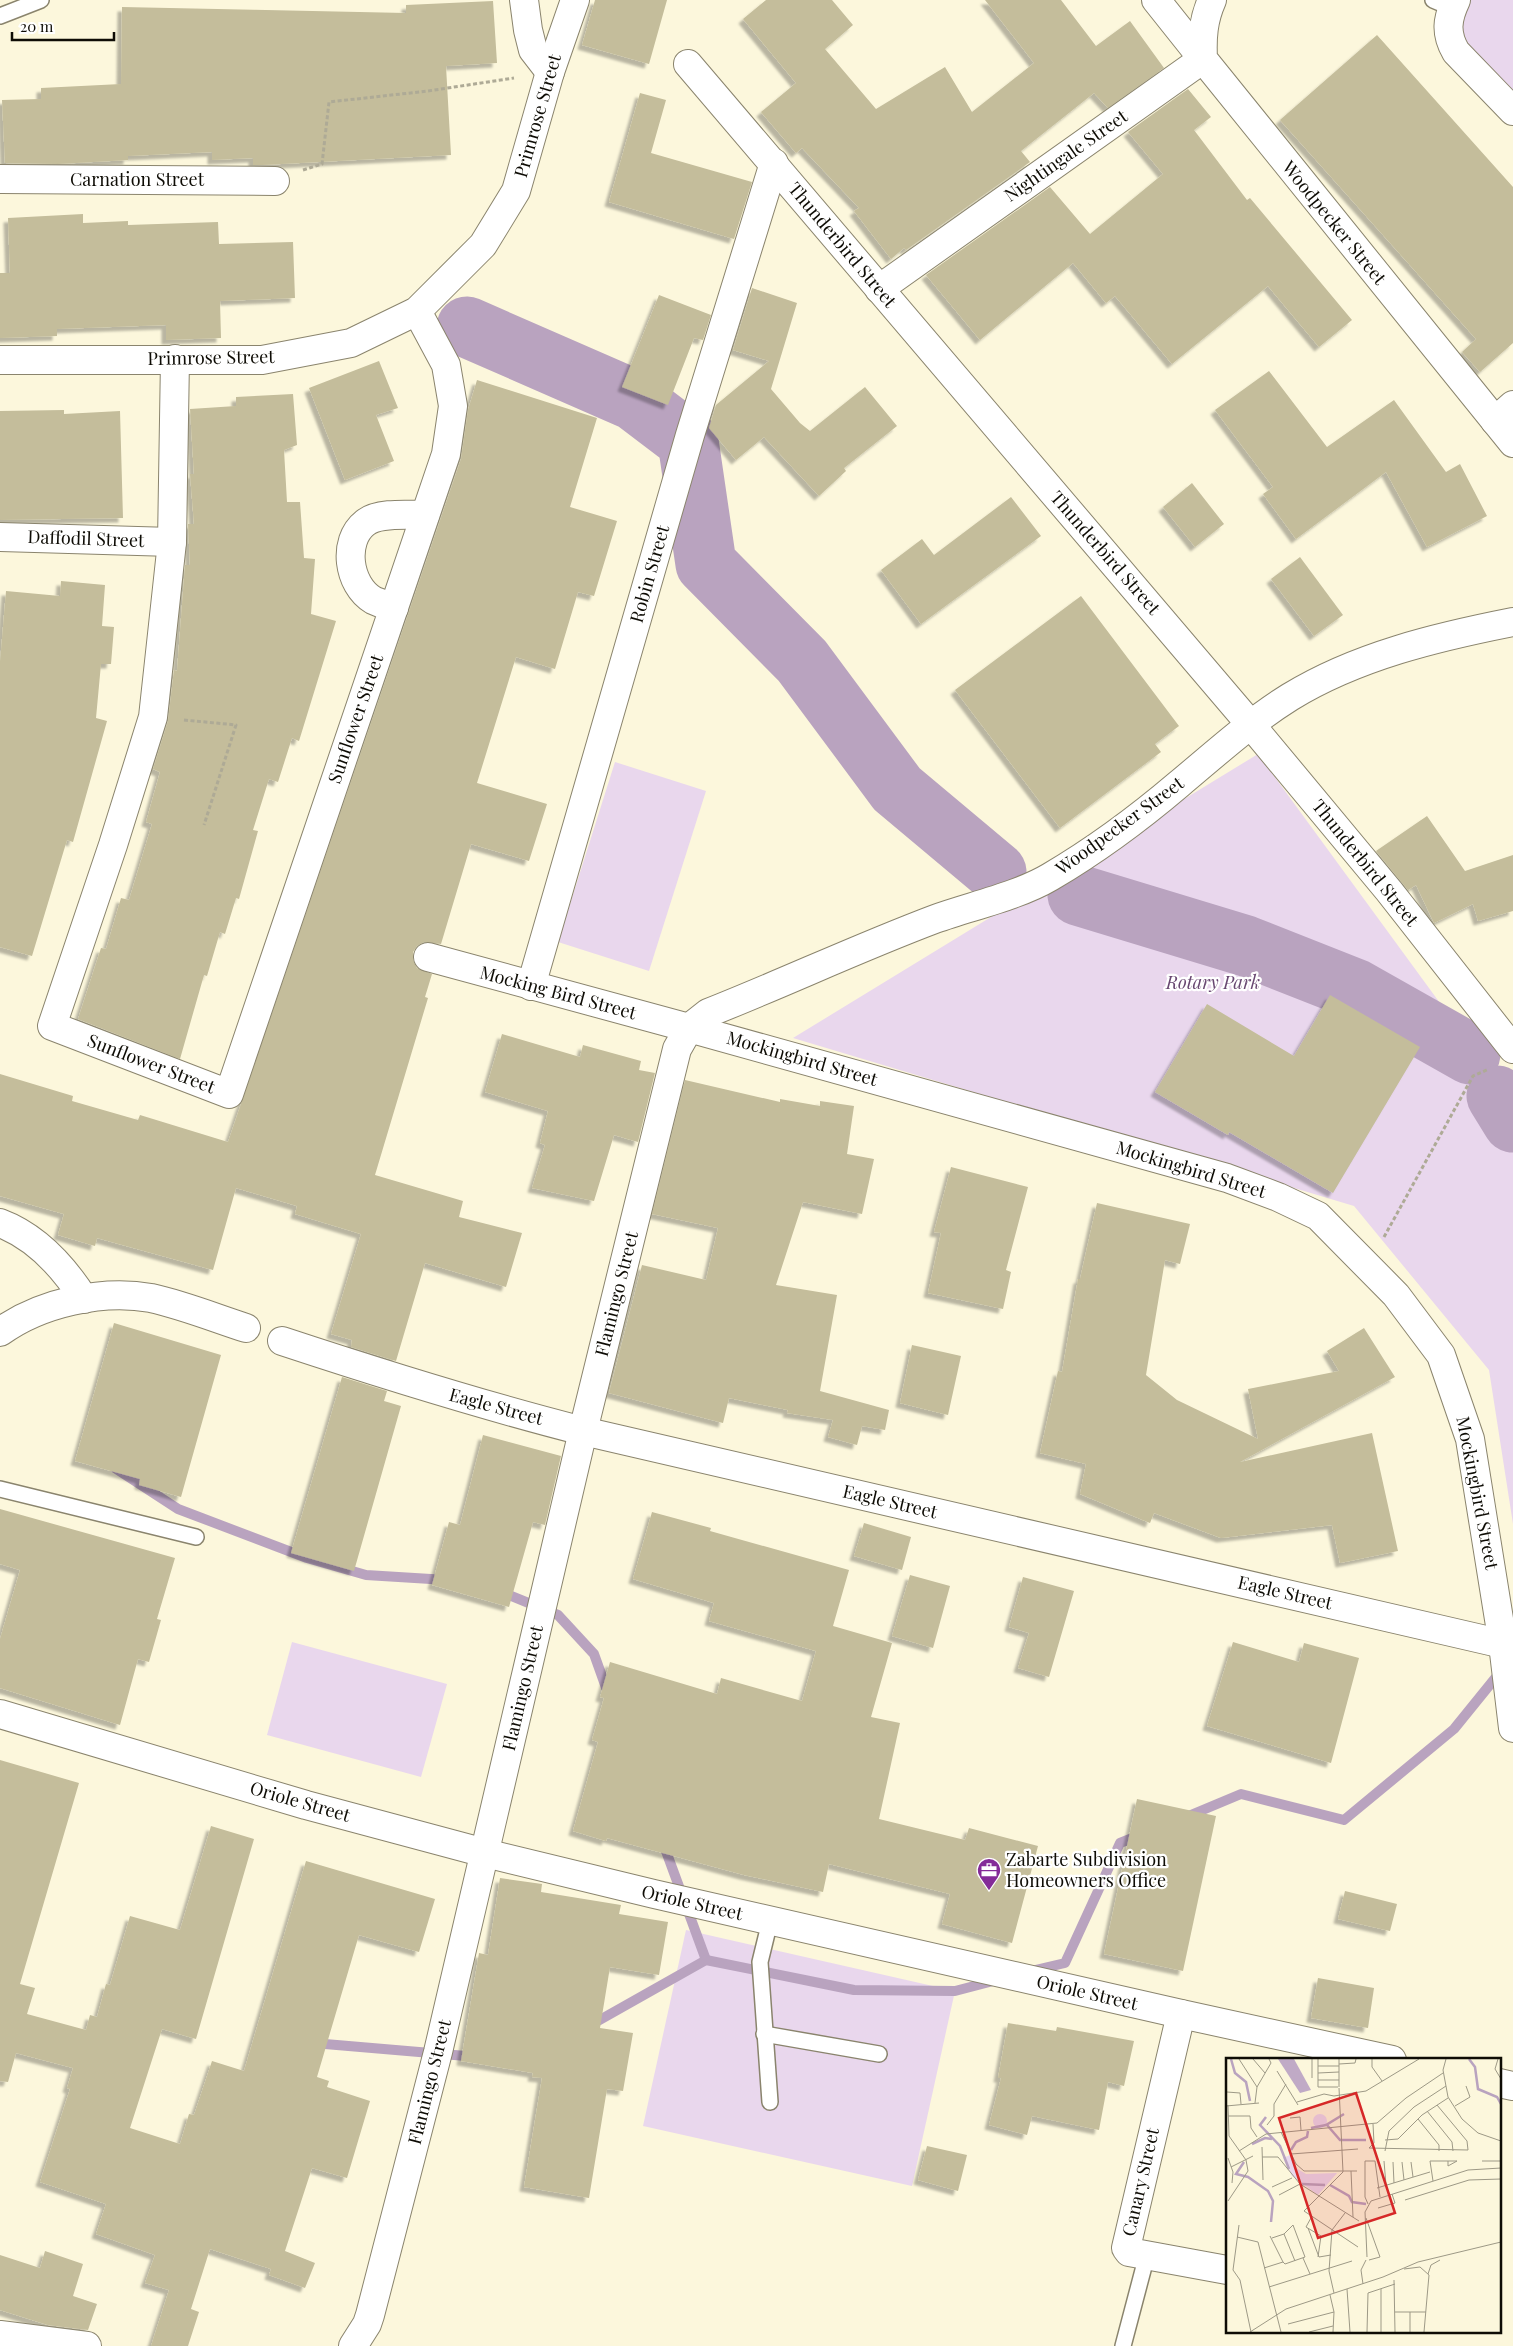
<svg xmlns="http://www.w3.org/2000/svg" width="1513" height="2346" font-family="'Playfair Display',serif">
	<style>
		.green { fill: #e9d7ed }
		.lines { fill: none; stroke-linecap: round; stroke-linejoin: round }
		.stream { stroke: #b9a3bf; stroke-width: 10 }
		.river { stroke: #b9a3bf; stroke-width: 61 }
		.building { fill: #c4bd9b; filter: url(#shadow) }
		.service-casing { stroke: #8a846d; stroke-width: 18 }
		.minor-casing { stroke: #8a846d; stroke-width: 30 }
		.tertiary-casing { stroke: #8a846d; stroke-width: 30 }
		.path { stroke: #aeaa96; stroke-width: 3; stroke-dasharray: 4 2.5; stroke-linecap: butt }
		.service { stroke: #fff; stroke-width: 15 }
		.minor { stroke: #fff; stroke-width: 28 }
		.tertiary { stroke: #fff; stroke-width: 28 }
		.labels { text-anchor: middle; stroke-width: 4.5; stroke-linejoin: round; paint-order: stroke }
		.street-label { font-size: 18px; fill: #0e0c05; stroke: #fff }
		.park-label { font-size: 18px; font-style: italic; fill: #684771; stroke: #fff }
		.poi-label { font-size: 18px; fill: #0e0c05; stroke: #fff; text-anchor: start }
		.inset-river { fill: none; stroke: #b9a3bf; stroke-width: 2.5 }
		.inset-road { fill: none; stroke: #9d9986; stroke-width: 1 }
		.view { fill: #d62828; fill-opacity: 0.15; stroke: #d62828; stroke-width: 2.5 }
		.inset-edge { fill: none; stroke: #0e0c05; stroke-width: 2.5 }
	</style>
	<defs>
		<filter id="shadow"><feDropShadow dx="-4.5" dy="4.5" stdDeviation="1" flood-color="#0004"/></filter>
	</defs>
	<rect width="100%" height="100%" fill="#fcf7dc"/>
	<!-- green -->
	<g class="green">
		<polygon points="1463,0 1513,0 1513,108 1446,38"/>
		<polygon points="1258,754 1513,1103 1513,1524 1489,1370 1354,1206 793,1038"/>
		<polygon points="615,762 706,791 649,971 558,942"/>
		<polygon points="292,1642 447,1684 421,1777 267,1735"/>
		<polygon points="686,1930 955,1991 912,2186 643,2126"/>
	</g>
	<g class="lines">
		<!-- stream -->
		<g class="stream">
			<polyline points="115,1468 178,1509 307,1558 366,1575 447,1580"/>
			<polyline points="499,1591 558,1615 594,1654 608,1693"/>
			<polyline points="1186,1817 1241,1794 1344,1820 1454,1729 1501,1671"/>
			<polyline points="663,1843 706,1960"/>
			<polyline points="1031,1971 1065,1963 1120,1843 1140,1835"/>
			<polyline points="589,2026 706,1960 854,1990 955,1991 997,1980"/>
			<polyline points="325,2044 466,2056 475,2054"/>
		</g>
		<!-- river -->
		<g class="river">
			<polyline points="467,327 634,400 688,441 706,564 802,661 897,789 996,872"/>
			<polyline points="1078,895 1246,946 1355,989 1470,1054"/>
			<polyline points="1497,1096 1513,1122"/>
		</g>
	</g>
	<!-- building -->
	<g class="building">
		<polygon points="595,0 667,0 649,64 582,45"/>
		<polygon points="766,0 832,0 853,25 825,49 876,109 945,67 972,112 1034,63 985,0 1061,0 1096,46 1130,21 1164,68 1108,108 1094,93 1021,151 1030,162 906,250 904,248 891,259 854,211 859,208 802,148 796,153 761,112 796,83 743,19"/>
		<polygon points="493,1 497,63 446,66 451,155 262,165 253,165 253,158 212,160 212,152 128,156 128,160 58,164 5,163 2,100 41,99 41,88 121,84 122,7 406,13 406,5"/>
		<polygon points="1377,35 1513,187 1513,343 1480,372 1462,352 1476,339 1280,120"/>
		<polygon points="1188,89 1211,117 1194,130 1247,200 1250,198 1352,320 1319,347 1268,286 1172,364 1115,296 1106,303 1073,263 980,340 926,275 1050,187 1090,234 1163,174 1128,132"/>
		<polygon points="640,93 666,100 651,153 752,182 734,239 609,202"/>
		<polygon points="83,214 83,223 128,221 128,225 218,222 219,244 293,242 295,298 220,301 221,338 166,340 166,325 57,329 57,336 0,338 0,273 10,273 8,218"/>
		<polygon points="752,288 797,303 771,389 800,423 810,431 865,387 897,426 844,468 846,471 819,496 764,437 736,460 709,428 716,405 769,361 733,350"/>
		<polygon points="659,295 711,315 703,340 694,338 668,405 622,387"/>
		<polygon points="379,361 398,408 376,415 394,461 345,480 309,388"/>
		<polygon points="1269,371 1327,447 1394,400 1446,472 1460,464 1487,516 1427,547 1386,472 1296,539 1263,494 1273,487 1215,410"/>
		<polygon points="477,380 597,418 570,507 617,521 594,596 578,592 555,669 516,657 477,783 547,804 529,861 471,844 441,944 424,942 417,946 413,952 413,960 417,968 432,974 425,997 428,998 375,1175 463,1201 459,1217 522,1233 506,1287 425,1263 396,1361 351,1347 352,1340 331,1334 361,1234 295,1214 297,1206 236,1188 213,1270 97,1238 95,1246 58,1235 64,1214 0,1196 0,1074 73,1096 72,1101 138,1120 140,1115 228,1142 461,459 468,410"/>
		<polygon points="293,394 297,445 284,450 287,502 300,502 304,558 315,559 311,614 336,621 299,741 292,738 278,782 269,779 253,830 258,831 239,899 236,898 225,934 220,932 207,976 204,975 180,1059 78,1019 101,948 106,949 121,898 129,900 152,824 146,822 160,772 153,769 168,721 174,670 177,671 185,565 190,565 188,524 194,524 190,474 194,474 190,409 236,406 236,397"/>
		<polygon points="64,410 64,414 120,411 123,518 0,520 0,411"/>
		<polygon points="1192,483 1224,524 1195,547 1163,507"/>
		<polygon points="1011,497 1041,536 921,624 881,570 922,539 934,555"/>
		<polygon points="1300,557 1343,615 1314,636 1271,579"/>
		<polygon points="61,581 105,585 102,626 114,627 111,664 101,664 96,718 107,721 73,842 67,840 32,956 0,947 0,662 6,591 60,596"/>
		<polygon points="1081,596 1179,726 1155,744 1161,752 1060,828 955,690"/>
		<polygon points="1427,816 1465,871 1513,855 1513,911 1478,921 1473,904 1434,923 1416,885 1408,890 1376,851"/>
		<polygon points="1330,995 1420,1047 1333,1193 1229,1132 1228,1135 1155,1092 1207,1004 1294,1056"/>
		<polygon points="502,1034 580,1057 583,1045 641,1061 639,1070 655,1073 638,1142 614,1135 594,1201 532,1188 545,1145 540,1143 548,1111 485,1092"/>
		<polygon points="685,1080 780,1102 780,1099 820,1106 820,1101 854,1106 847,1154 874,1159 862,1214 803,1202 776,1285 837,1295 820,1391 889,1410 885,1430 862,1426 857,1445 828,1437 833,1420 787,1413 788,1410 729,1398 723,1423 609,1393 642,1265 706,1280 718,1228 652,1214"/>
		<polygon points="951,1167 1028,1187 1006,1270 1011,1272 1003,1309 928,1293 941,1233 934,1232"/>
		<polygon points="1097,1203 1190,1224 1180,1264 1165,1260 1146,1375 1177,1400 1258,1439 1248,1389 1339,1371 1327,1351 1364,1328 1395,1377 1240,1462 1372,1433 1398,1551 1340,1563 1332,1525 1221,1538 1154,1513 1150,1523 1080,1494 1086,1464 1040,1453 1058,1371 1062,1372 1078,1279 1080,1279"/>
		<polygon points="114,1323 221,1355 181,1497 139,1485 140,1479 75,1461"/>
		<polygon points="912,1345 961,1356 948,1415 900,1403"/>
		<polygon points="342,1377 387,1391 384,1401 401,1406 354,1571 291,1553"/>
		<polygon points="483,1435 561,1456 545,1525 533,1522 509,1607 432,1585 449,1522 460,1525"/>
		<polygon points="0,1509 175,1558 157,1619 161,1620 149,1662 138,1659 120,1725 0,1688 0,1639 20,1570 0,1564"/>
		<polygon points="652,1512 711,1528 710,1531 849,1570 833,1626 892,1643 871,1717 900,1723 879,1819 965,1840 969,1828 1038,1846 1012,1943 942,1924 950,1894 829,1864 823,1892 744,1875 607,1838 606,1841 573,1831 598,1742 592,1740 604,1698 600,1697 610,1662 717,1694 721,1678 802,1701 816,1651 709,1621 714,1603 633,1579"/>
		<polygon points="864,1523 911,1537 902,1570 854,1556"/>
		<polygon points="910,1575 950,1586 933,1648 892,1636"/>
		<polygon points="1023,1577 1074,1591 1049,1677 1018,1668 1029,1633 1009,1627"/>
		<polygon points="1233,1642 1299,1662 1304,1643 1359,1658 1331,1763 1207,1726"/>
		<polygon points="0,1760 79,1783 20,1984 35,1988 27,2014 86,2030 90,2015 97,2017 106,1984 110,1985 130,1916 180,1930 211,1826 254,1839 196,2039 162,2029 130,2128 180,2144 189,2114 194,2115 212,2061 244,2071 306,1861 435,1899 419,1952 359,1935 317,2077 329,2081 327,2087 370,2101 347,2178 312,2168 285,2251 315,2263 305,2288 269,2275 271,2269 210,2249 191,2309 199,2312 188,2346 151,2346 169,2290 145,2283 155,2255 96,2234 106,2204 40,2182 70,2089 67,2088 73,2068 16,2053 8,2082 0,2081"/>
		<polygon points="1137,1799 1216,1816 1183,1971 1104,1954"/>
		<polygon points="500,1878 542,1884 541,1892 621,1905 619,1914 668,1922 659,1975 610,1967 600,2028 633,2033 623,2091 607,2089 589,2198 524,2187 542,2078 532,2077 533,2073 461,2061 479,1953 488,1955"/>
		<polygon points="1345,1891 1397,1904 1390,1931 1338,1919"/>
		<polygon points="1318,1978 1374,1988 1368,2028 1311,2018"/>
		<polygon points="1008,2023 1056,2031 1057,2027 1134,2041 1124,2086 1108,2082 1099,2130 1032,2116 1027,2135 989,2125 1001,2078 998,2078"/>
		<polygon points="927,2146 967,2155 958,2191 918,2180"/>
		<polygon points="45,2251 83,2264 73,2296 97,2304 88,2330 48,2325 0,2310 0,2255 40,2268"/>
	</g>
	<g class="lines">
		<!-- service casing -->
		<g class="service-casing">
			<g id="service">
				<polyline points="1433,0 1452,8"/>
				<polyline points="0,16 41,0"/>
				<polyline points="0,1489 196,1537"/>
				<polyline points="770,1921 760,1962 770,2102"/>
				<polyline points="764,2034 879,2054"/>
				<polyline points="1123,2346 1147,2255"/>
			</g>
		</g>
		<!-- minor casing -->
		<g class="minor-casing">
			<g id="minor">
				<polyline points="524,0 528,30 533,50 550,72"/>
				<path d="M 1456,0 C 1447,19 1445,33 1456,52 L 1513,111"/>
				<polyline points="688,64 1251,725 1389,891 1513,1049"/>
				<polyline points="0,179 275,181"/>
				<polyline points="879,289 1203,59 1156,0"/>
				<polyline points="175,359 172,542 153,717 113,845 52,1026 229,1094 446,454 453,406 446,365 417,311"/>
				<polyline points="0,360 262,360 351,343 417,311 483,245 516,191 550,72 575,0"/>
				<polyline points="1495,421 1513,405"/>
				<polyline points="0,537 172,542"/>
				<path d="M 394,608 C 387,605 379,603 373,600 C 348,585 342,541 365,523 C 378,512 409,515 425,515"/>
				<polyline points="531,986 690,435 774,163"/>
				<path d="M 0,1223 C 37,1237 63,1266 84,1299"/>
				<path d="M 0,1332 C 40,1303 102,1289 151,1298 C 183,1305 215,1318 246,1328"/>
				<path d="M 282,1341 C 382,1374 481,1405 583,1431 L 1503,1644"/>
				<polyline points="1181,2014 1126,2248 1129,2252 1227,2270"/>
				<polyline points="0,2335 87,2346"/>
				<polyline points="353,2346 367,2324 370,2315 438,2052 583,1431 677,1049 689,1028 428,957"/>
			</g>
		</g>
		<!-- tertiary casing -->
		<g class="tertiary-casing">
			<g id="tertiary">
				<path d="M 1212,0 C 1203,20 1202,38 1203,59 L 1513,443"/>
				<polyline points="689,1028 1227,1178 1278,1197 1318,1216 1396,1295 1441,1355 1470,1439 1503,1644 1513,1728"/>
				<path d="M 689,1028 L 708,1013 C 784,983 858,948 935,919 C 971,906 1018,896 1050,877 C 1096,850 1139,818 1179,784 C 1215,754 1250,722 1290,697 C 1357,656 1437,637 1513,622"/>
				<polyline points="0,1714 306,1805 485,1853 654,1894 1181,2014 1392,2060"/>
				<polyline points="1499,2083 1513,2086"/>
			</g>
		</g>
		<!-- path -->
		<g class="path">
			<polyline points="303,170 322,164 329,102 428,91 514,78"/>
			<polyline points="184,720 236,725 204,825"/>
			<polyline points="1384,1237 1473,1076 1489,1069"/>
		</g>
		<!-- service -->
		<use href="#service" class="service"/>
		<!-- minor -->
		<use href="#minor" class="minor"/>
		<!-- tertiary -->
		<use href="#tertiary" class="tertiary"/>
	</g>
	<!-- icons -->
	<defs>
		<g id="office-pin" transform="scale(1.25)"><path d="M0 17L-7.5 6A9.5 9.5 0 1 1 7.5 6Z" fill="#842b98" stroke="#fff"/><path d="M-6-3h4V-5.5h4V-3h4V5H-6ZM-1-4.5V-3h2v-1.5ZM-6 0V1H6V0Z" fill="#fff"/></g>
	</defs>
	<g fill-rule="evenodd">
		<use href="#office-pin" x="989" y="1870"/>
	</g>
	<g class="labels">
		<!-- street labels -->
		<g class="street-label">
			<text transform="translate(538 116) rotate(-74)" y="6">Primrose Street</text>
			<text transform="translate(1066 156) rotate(-35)" y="6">Nightingale Street</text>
			<text x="137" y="186">Carnation Street</text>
			<text transform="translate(1334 223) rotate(51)" y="6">Woodpecker Street</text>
			<text transform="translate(842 245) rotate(50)" y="6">Thunderbird Street</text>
			<text transform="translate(211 358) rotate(-1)" y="6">Primrose Street</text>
			<text transform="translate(86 539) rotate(2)" y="6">Daffodil Street</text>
			<text transform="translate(1105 553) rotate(49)" y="6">Thunderbird Street</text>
			<text transform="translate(650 574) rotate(-74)" y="6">Robin Street</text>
			<text transform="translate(356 719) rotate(-71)" y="6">Sunflower Street</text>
			<text transform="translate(1120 826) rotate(-36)" y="6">Woodpecker Street</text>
			<text transform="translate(1365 863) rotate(51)" y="6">Thunderbird Street</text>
			<text transform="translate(558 993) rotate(15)" y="6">Mocking Bird Street</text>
			<text transform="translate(802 1059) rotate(16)" y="6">Mockingbird Street</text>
			<text transform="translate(151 1064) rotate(21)" y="6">Sunflower Street</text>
			<text transform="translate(1191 1170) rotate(17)" y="6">Mockingbird Street</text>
			<text transform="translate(617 1294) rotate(-76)" y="6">Flamingo Street</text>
			<text transform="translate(496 1407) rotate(15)" y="6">Eagle Street</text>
			<text transform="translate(1477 1493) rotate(79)" y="6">Mockingbird Street</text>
			<text transform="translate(890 1502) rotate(13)" y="6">Eagle Street</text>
			<text transform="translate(1285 1593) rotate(13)" y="6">Eagle Street</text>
			<text transform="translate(523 1688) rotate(-77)" y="6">Flamingo Street</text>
			<text transform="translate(300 1802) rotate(16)" y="6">Oriole Street</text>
			<text transform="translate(692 1903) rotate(13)" y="6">Oriole Street</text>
			<text transform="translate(1087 1993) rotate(13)" y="6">Oriole Street</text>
			<text transform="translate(430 2082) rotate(-76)" y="6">Flamingo Street</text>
			<text transform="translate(1141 2182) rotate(-77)" y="6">Canary Street</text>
		</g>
		<!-- park labels -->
		<g class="park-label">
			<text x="1213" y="989">Rotary Park</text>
		</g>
		<!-- poi labels -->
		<g class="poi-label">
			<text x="1006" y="1866">Zabarte Subdivision<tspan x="1006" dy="21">Homeowners Office</tspan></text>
		</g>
	</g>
	<!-- overview -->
	<g transform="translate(1226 2058)">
		<rect width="275" height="275" fill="#fcf7dc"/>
		<path d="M87 63a7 7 0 1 1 14 0a7 7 0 1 1-14 0ZM 64,97 L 70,110 L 80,116 L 111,115 L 92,137 L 66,118 L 57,100 Z" fill="#e9d7ed"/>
		<path d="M 52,1 L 68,1 L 85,32 L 74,35 Z" fill="#c0aac6"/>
		<path class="inset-river" d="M 5,1 L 9,15 L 20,24 L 24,43M 243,1 L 249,9 L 252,31 L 271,39 L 275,46M 40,59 L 34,67 L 54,88 L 63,111M 101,67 L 114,82 L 140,82M 85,70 L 100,67 L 118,56M 26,86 L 39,80 L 46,81M 65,92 L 70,84 L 81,79 L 82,73M 18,104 L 10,116 L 22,119 L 42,133 L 47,143 L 45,164M 76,126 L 99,127M 104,127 L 123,138 L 126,144 L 140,146"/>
		<path class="inset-road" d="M 13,1 L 31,29M 27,1 L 39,15M 92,1 L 92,29 L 112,29M 113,1 L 113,29M 146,1 L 146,9 L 156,23M 220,1 L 217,12 L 222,39 L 236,61 L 252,75 L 275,83M 272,1 L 269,11 L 275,21M 113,6 L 129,5 L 130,1M 92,8 L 113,8M 51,13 L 72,47M 92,15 L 113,14M 86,20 L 86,1M 92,22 L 113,22M 113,30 L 117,114M 1,34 L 14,35 L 15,46M 71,44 L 98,36 L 108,38 L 140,33 L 193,1M 29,45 L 31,29 L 45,5 L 43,1M 48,46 L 60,26M 2,47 L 3,78 L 20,102 L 22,113 L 2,143M 0,48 L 33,45M 229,48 L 244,39 L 240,28M 201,53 L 226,84 L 227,93M 2,58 L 24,58 L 25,70 L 31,79M 64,60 L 74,59 L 75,72M 192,61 L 213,87 L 213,93M 41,67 L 48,58 L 48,46M 55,74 L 70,106 L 78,113 L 131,113M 159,82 L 172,81 L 196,57 L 222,40M 36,89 L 37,122M 143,90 L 242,92 L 241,83 L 211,47M 143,90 L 148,85 L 147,66M 13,93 L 40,76 L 151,65 L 180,40 L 217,15M 159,93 L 163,73 L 188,49 L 220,28M 65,96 L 132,91M 36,99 L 52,99 L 74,126 L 133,163M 2,100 L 7,114 L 6,125M 158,103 L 160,127M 256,103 L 274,103M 167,104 L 168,125M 176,104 L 178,122M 185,104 L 187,119M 5,109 L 27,98M 125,113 L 127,159M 117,114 L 78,153 L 132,189M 207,123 L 204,103 L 231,103 L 222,108 L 222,103M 46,129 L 66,120M 151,130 L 204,114M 53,137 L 74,126M 179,142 L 243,122 L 275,121M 142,146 L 139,139 L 139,103 L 149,103 L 154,139M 0,150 L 0,177M 152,150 L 169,145 L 166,136M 86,158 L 80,169 L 95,178 L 92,199M 140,160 L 154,199 L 143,202M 13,167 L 7,212 L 14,222 L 25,274M 82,170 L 93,199 L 105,197M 58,176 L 69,203M 44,178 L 57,204 L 59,206 L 79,199 L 67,167 L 58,176 L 46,180M 11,179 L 32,184 L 55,274M 141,199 L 139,154 L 145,143 L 242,112 L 275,110M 77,200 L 84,216M 38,210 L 57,204M 178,211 L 194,209 L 203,217 L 198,274M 202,216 L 205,207 L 214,202M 168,222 L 169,274M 137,226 L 135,212 L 140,202M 43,229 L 126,203M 121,231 L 124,274M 155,231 L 155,274M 108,235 L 103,213 L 106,172 L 119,155M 104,237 L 108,254 L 107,274M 169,254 L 200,254M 184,254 L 184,274M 62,266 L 108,254M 24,274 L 60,251 L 157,219 L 192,204 L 275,184M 83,274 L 107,268M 141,274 L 142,235 L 169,226"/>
		<path class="view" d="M 130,35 L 169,155 L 92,180 L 53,60 Z"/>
		<rect width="275" height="275" class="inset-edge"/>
	</g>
	<!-- scale -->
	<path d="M12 32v8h102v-8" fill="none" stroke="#0e0c05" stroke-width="2.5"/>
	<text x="20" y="32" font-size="15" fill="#0e0c05" stroke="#ffffff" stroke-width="4" paint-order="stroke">20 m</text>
</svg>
